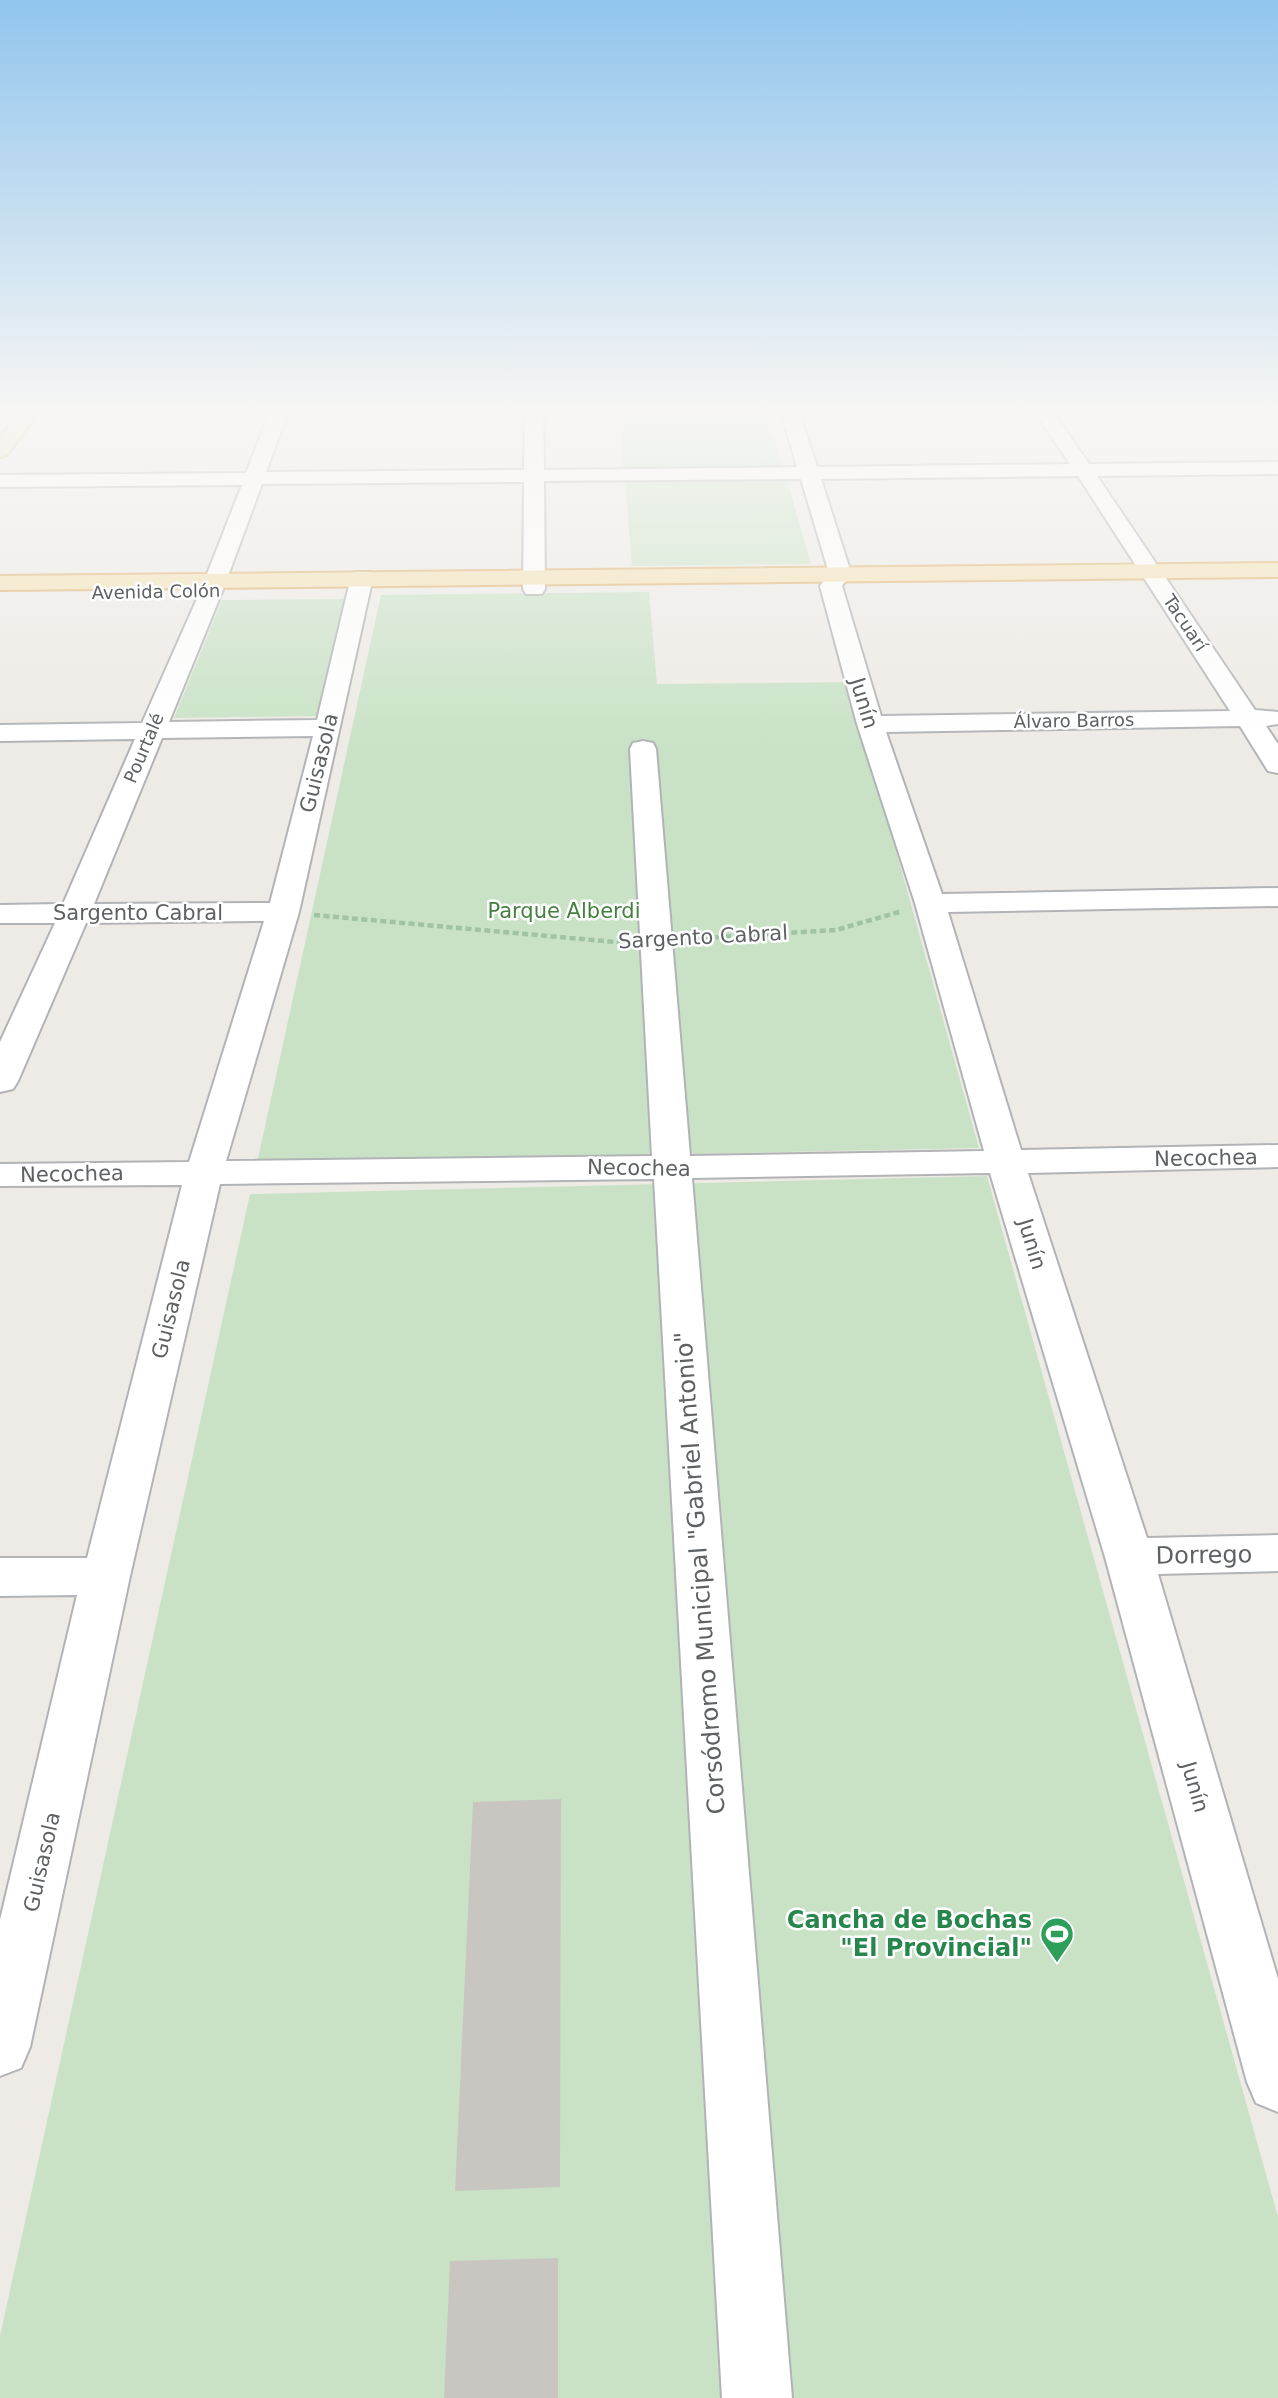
<svg xmlns="http://www.w3.org/2000/svg" width="1278" height="2398" font-family="'DejaVu Sans',sans-serif">
	<style>
		.green { fill: #c9e2c6 }
		.building { fill: #c9c6c2 }
		.lines { fill: none; stroke-linecap: round; stroke-linejoin: round }
		.minor-casing { stroke: #b1b3b6; stroke-width: 4 }
		.major-casing { stroke: #dfb16e; stroke-width: 4 }
		.path-far1 { stroke: #a0c2a5; stroke-width: 3.5; stroke-dasharray: 5 2.5; stroke-linecap: butt }
		.path { stroke: #a0c2a5; stroke-width: 4.5; stroke-dasharray: 6 3.5; stroke-linecap: butt }
		.minor { fill: #fff; fill-rule: evenodd }
		.major { fill: #f5e2b4; fill-rule: evenodd }
		.labels { text-anchor: middle; stroke-width: 5; stroke-linejoin: round; paint-order: stroke }
		.far-street-label { font-size: 18px; fill: #5e6164; stroke: #fff }
		.street-label { font-size: 21px; fill: #5e6164; stroke: #fff }
		.park-label { font-size: 21px; fill: #468041; stroke: #fff }
		.near-street-label { font-size: 24px; fill: #5e6164; stroke: #fff }
		.near-leisure-label { font-size: 24px; font-weight: bold; fill: #27864d; stroke: #fff; text-anchor: end }
	</style>
	<rect width="100%" height="100%" fill="#eeebe6"/>
	<!-- green -->
	<g class="green">
		<polygon points="619,412 766,412 782,467 623,469"/>
		<polygon points="787,480 811,564 632,566 625,482"/>
		<polygon points="649,592 657,684 849,682 979,1148 257,1163 381,595"/>
		<polygon points="348,599 317,716 174,718 222,600"/>
		<polygon points="987,1176 1278,2217 1278,2398 0,2398 0,2336 250,1194"/>
	</g>
	<!-- building -->
	<g class="building">
		<polygon points="561,1799 560,2187 455,2191 473,1802"/>
		<polygon points="558,2258 558,2398 444,2398 450,2261"/>
	</g>
	<g class="lines">
		<!-- minor casing -->
		<g class="minor-casing">
			<path id="minor" d="M 270,412 L 288,412 L 266,472 L 524,470 L 525,412 L 543,412 L 544,470 L 797,467 L 781,412 L 799,412 L 817,467 L 1070,464 L 1035,412 L 1053,412 L 1089,464 L 1278,462 L 1278,474 L 1097,476 L 1255,710 L 1278,712 L 1278,724 L 1266,726 L 1278,744 L 1278,773 L 1268,771 L 1240,726 L 886,732 L 942,894 L 1278,888 L 1278,906 L 948,912 L 1021,1150 L 1278,1145 L 1278,1167 L 1028,1173 L 1147,1538 L 1278,1535 L 1278,1571 L 1158,1574 L 1278,1979 L 1278,2112 L 1256,2103 L 1247,2082 L 1105,1557 L 990,1173 L 692,1178 L 792,2398 L 722,2398 L 654,1179 L 220,1184 L 130,1576 L 30,2047 L 21,2068 L 0,2076 L 0,1920 L 77,1595 L 0,1596 L 0,1558 L 87,1558 L 182,1185 L 0,1186 L 0,1164 L 189,1162 L 264,921 L 86,923 L 18,1081 L 13,1089 L 0,1092 L 0,1042 L 55,923 L 0,923 L 0,905 L 63,904 L 135,739 L 0,741 L 0,725 L 142,723 L 200,592 L 242,485 L 0,487 L 0,475 L 246,473 ZM 1078,476 L 1230,711 L 881,716 L 842,586 L 851,573 L 821,479 ZM 801,479 L 829,573 L 820,586 L 857,724 L 915,903 L 984,1151 L 690,1156 L 656,749 L 653,743 L 643,741 L 633,743 L 630,749 L 652,1156 L 226,1161 L 299,912 L 373,577 L 370,572 L 354,572 L 351,577 L 317,720 L 169,722 L 222,592 L 262,484 L 524,482 L 523,589 L 526,594 L 542,594 L 545,589 L 544,481 ZM 313,736 L 270,903 L 94,904 L 162,738 Z"/>
		</g>
		<!-- major casing -->
		<g class="major-casing">
			<g id="major">
				<polygon points="20,412 39,412 7,455 0,457 0,438"/>
				<polygon points="1278,563 1278,577 0,590 0,576"/>
			</g>
		</g>
		<!-- path-far1 -->
		<polyline class="path-far1" points="894,913 899,912"/>
		<!-- path -->
		<g class="path">
			<polyline points="314,915 626,943"/>
			<polyline points="687,939 836,930 899,912"/>
		</g>
		<!-- minor -->
		<use href="#minor" class="minor"/>
		<!-- major -->
		<use href="#major" class="major"/>
	</g>
	<!-- sky -->
	<linearGradient id="sky" x2="0" y2="1"><stop stop-color="#91c5ed"/><stop offset="0.55" stop-color="#f7f6f4"/><stop offset="1" stop-color="#f7f6f4" stop-opacity="0"/></linearGradient>
	<rect width="1278" height="748" fill="url(#sky)"/>
	<!-- icons -->
	<defs>
		<g id="stadium-pin" transform="scale(1.75)"><path d="M0 17L-7.5 6A9.5 9.5 0 1 1 7.5 6Z" fill="#2e9e5b" stroke="#fff"/><path d="M0-5a6.5 5 0 1 0 0 10a6.5 5 0 1 0 0-10ZM-3.5-1.8h7v3.6h-7Z" fill="#fff"/></g>
	</defs>
	<g fill-rule="evenodd">
		<use href="#stadium-pin" x="1057" y="1934"/>
	</g>
	<g class="labels">
		<!-- far-street labels -->
		<g class="far-street-label">
			<text transform="translate(156 592) rotate(-1)" y="6">Avenida Colón</text>
			<text transform="translate(1185 623) rotate(56)" y="6">Tacuarí</text>
			<text transform="translate(1074 721) rotate(-1)" y="6">Álvaro Barros</text>
			<text transform="translate(144 748) rotate(-67)" y="6">Pourtalé</text>
		</g>
		<!-- street labels -->
		<g class="street-label">
			<text transform="translate(864 703) rotate(73)" y="7">Junín</text>
			<text transform="translate(319 763) rotate(-76)" y="7">Guisasola</text>
			<text x="138" y="920">Sargento Cabral</text>
			<text transform="translate(703 937) rotate(-3)" y="7">Sargento Cabral</text>
			<text transform="translate(1206 1158) rotate(-1)" y="7">Necochea</text>
			<text transform="translate(639 1168) rotate(1)" y="7">Necochea</text>
			<text transform="translate(72 1174) rotate(-1)" y="7">Necochea</text>
			<text transform="translate(1032 1244) rotate(73)" y="7">Junín</text>
			<text transform="translate(171 1309) rotate(-76)" y="7">Guisasola</text>
			<text transform="translate(1195 1787) rotate(74)" y="7">Junín</text>
			<text transform="translate(42 1862) rotate(-77)" y="7">Guisasola</text>
		</g>
		<!-- park labels -->
		<g class="park-label">
			<text x="564" y="918">Parque Alberdi</text>
		</g>
		<!-- near-street labels -->
		<g class="near-street-label">
			<text transform="translate(1204 1555) rotate(-1)" y="8">Dorrego</text>
			<text transform="translate(700 1573) rotate(-94)" y="8">Corsódromo Municipal "Gabriel Antonio"</text>
		</g>
		<!-- near-leisure labels -->
		<g class="near-leisure-label">
			<text x="1032" y="1928">Cancha de Bochas<tspan x="1032" dy="28">"El Provincial"</tspan></text>
		</g>
	</g>
</svg>
